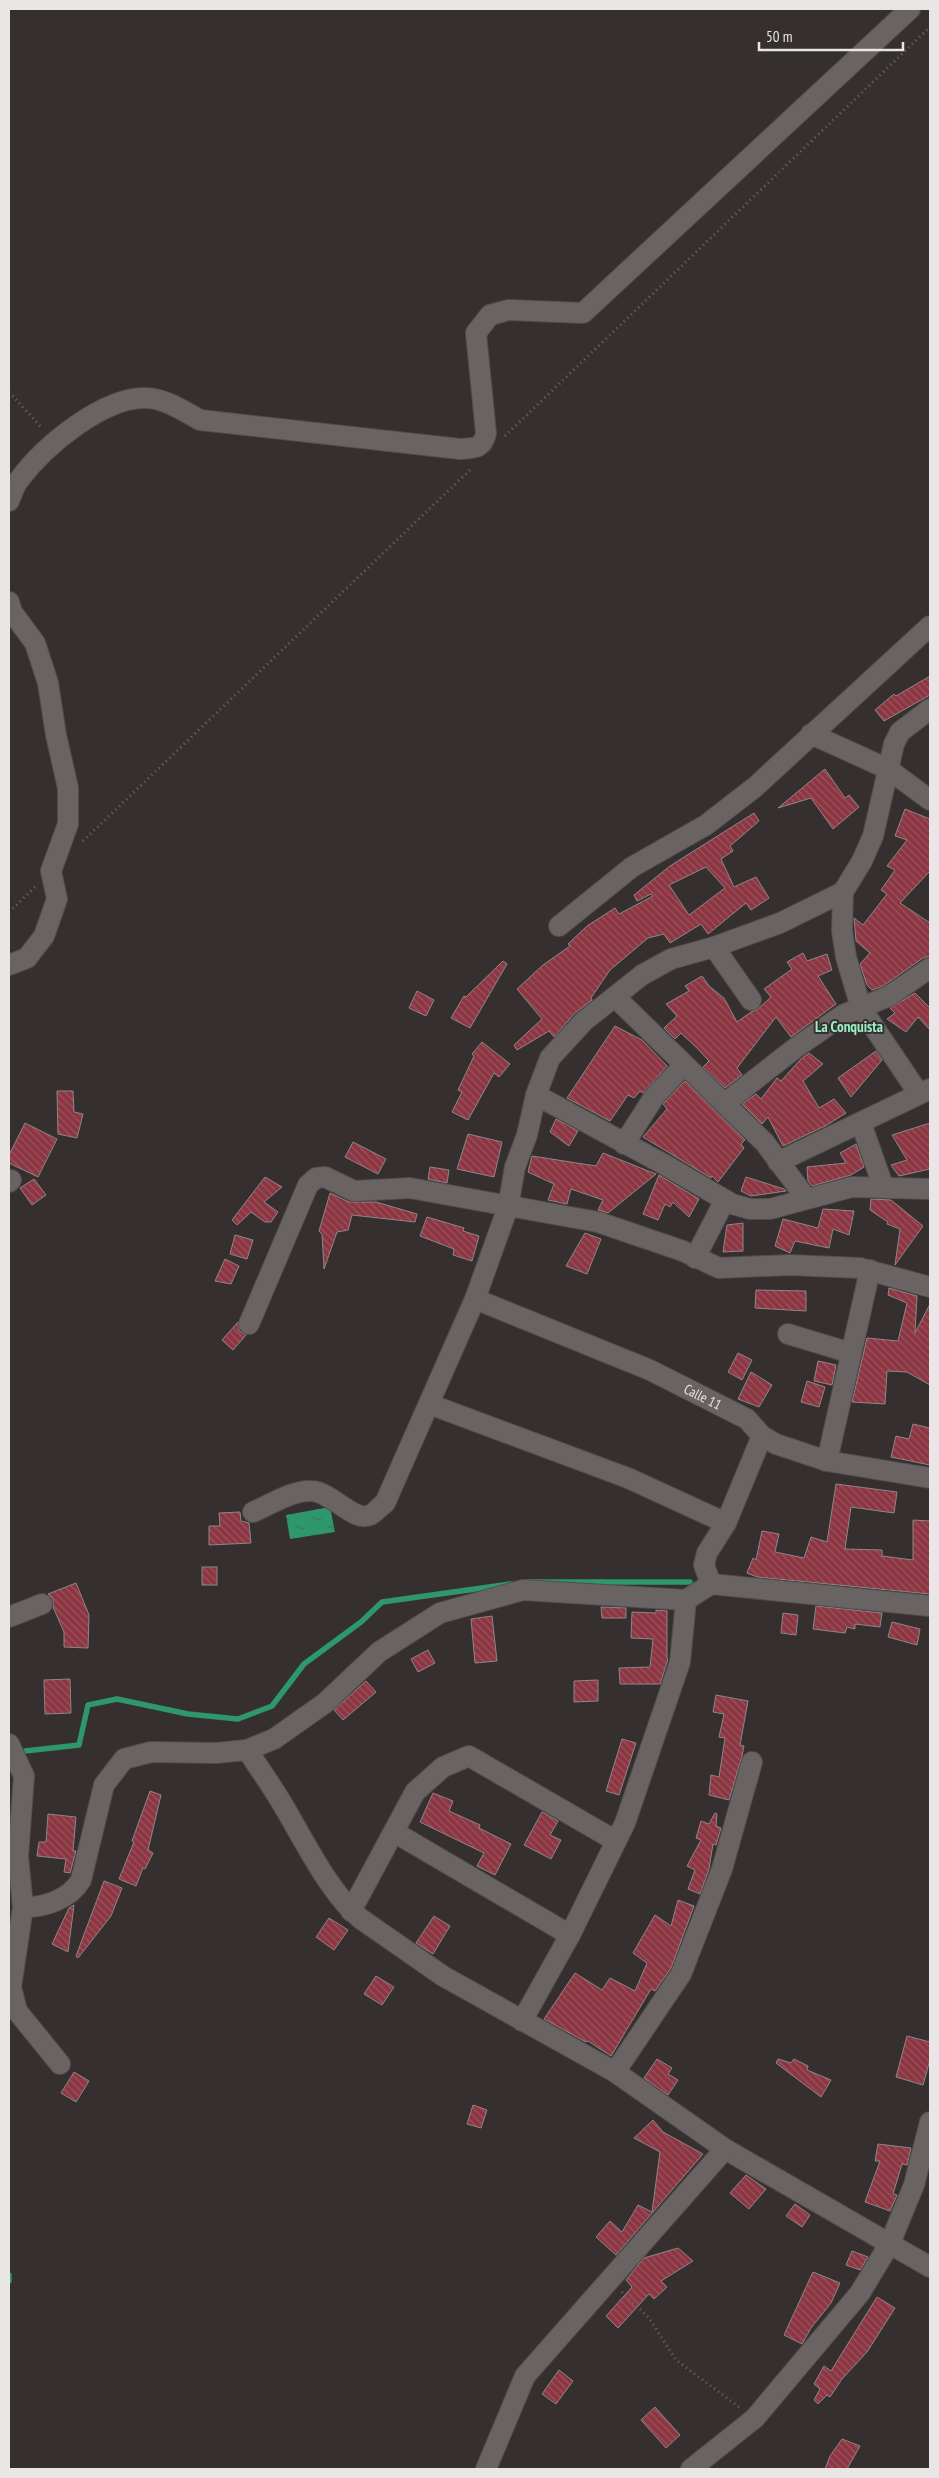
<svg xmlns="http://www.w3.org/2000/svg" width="939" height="2478" font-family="'PT Sans Narrow',sans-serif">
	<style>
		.water { fill: url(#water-ripples) }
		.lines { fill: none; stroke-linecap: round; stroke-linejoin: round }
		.stream { stroke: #2e976b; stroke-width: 5.5 }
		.building { fill: url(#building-back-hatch); stroke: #8e8787; fill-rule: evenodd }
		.minor-casing { stroke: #524d4d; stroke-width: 22 }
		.path { stroke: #6d6868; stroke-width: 3; stroke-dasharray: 1 4; stroke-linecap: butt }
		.minor { stroke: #6a6364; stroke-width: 20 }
		.labels { text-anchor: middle; stroke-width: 4; stroke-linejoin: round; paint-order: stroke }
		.street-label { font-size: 14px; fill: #eae6e6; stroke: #352f2f }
		.neighbourhood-label { font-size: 15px; font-weight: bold; fill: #9beec4; stroke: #352f2f }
	</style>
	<defs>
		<pattern id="water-ripples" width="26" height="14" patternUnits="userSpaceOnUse" patternTransform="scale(1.25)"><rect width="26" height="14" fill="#2e976b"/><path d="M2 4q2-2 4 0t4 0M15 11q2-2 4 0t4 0" fill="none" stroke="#367a5e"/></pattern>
		<pattern id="building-back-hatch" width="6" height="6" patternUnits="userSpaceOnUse" patternTransform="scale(1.25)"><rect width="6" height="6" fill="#8b3642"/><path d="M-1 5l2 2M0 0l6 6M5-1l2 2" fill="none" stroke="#9c535d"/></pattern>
	</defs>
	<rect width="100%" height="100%" fill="#352f2f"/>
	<!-- water -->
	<polygon class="water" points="330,1507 335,1532 290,1539 286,1515"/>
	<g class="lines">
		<!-- stream -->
		<g class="stream">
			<polyline points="527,1582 690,1582"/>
			<polyline points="25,1751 79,1745 88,1705 117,1699 188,1714 238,1719 272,1706 304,1664 361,1622 382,1602 511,1584"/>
			<polyline points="9,2275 9,2281"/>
		</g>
	</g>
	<!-- building -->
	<g class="building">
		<polygon points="930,676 930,695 884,721 875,710 894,694 896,696"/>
		<polygon points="825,769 845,798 849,795 859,807 833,829 811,798 778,808"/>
		<polygon points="905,809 930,819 930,871 900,903 930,923 930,956 923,958 883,986 872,990 867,985 860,964 870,953 856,941 854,918 863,925 887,894 881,890 895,870 887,866 907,840 895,836"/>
		<path d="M 754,813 L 759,821 L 730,846 L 733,851 L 721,859 L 734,887 L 756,877 L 769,898 L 751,910 L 746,903 L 708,934 L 701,924 L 670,943 L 664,934 L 648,938 L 610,970 L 591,998 L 592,1000 L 575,1013 L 554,1037 L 549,1031 L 517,1050 L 514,1045 L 542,1019 L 517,989 L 543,965 L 570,946 L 568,944 L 587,926 L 615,908 L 619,914 L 653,896 L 651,894 L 637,901 L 634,895 L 670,866 ZM 706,867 L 725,888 L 689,915 L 669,885 Z"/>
		<polygon points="803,953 807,961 827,954 832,970 818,976 836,1004 791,1037 776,1017 737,1068 742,1075 725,1088 703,1067 709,1061 697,1048 681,1033 675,1039 664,1028 677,1016 666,1004 689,991 685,986 702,976 709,986 724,998 737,1022 751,1012 758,1009 771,997 764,989 792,969 787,962"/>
		<polygon points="503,961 507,964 470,1028 451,1018 464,996 466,997"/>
		<polygon points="417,991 434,1000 426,1016 409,1008"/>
		<polygon points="915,993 930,1008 930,1030 918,1017 906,1032 887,1019 895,1013 890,1008"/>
		<polygon points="615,1026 642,1040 667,1066 643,1093 640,1091 634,1098 628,1095 610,1121 567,1098"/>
		<polygon points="482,1042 510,1064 499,1077 494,1073 468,1120 452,1112 462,1092 458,1090 474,1056 472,1054"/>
		<polygon points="876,1051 882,1060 851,1097 838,1078"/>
		<polygon points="809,1053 823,1064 803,1081 819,1108 834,1099 846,1113 827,1125 783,1146 768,1117 762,1124 742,1104 756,1094 761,1099 777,1078 781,1081 801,1059"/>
		<polygon points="685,1081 745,1140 741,1144 744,1148 718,1182 712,1176 711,1178 643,1137 667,1109 663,1104"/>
		<polygon points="57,1091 73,1091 74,1112 83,1114 77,1138 58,1134"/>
		<polygon points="556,1119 578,1131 569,1146 550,1132"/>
		<polygon points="25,1123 57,1139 38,1177 9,1163 9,1155"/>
		<polygon points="930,1123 930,1169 899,1176 891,1165 907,1160 892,1135"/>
		<polygon points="468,1134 502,1142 494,1177 457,1169"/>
		<polygon points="353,1142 386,1159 378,1174 345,1157"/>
		<polygon points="856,1144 864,1167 851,1175 812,1186 808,1181 807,1167 846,1163 840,1153"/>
		<polygon points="603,1153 656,1174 608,1213 598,1210 603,1200 571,1189 567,1204 548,1200 554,1184 528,1172 532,1156 596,1166"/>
		<polygon points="430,1167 449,1170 447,1183 428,1179"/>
		<polygon points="659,1175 699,1199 689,1217 673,1202 670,1207 665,1204 658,1220 643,1214"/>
		<polygon points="265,1177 282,1187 264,1202 278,1212 271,1222 265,1222 251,1212 237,1225 232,1220"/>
		<polygon points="746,1177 784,1189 786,1191 751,1196 741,1191"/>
		<polygon points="34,1179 46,1195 32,1205 20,1188"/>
		<polygon points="330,1193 349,1202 376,1202 417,1214 415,1222 352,1215 348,1230 337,1232 324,1269 322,1234 319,1231"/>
		<polygon points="871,1199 891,1200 923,1226 895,1265 900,1229 887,1224 888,1222 870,1210"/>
		<polygon points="823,1209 854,1211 849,1235 833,1229 829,1248 795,1241 790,1253 775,1246 783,1219 818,1228"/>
		<polygon points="427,1217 464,1228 463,1231 479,1236 472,1261 453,1255 454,1249 420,1236"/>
		<polygon points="743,1223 743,1251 723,1252 727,1225"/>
		<polygon points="585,1233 601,1239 587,1274 566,1266"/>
		<polygon points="235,1235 253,1240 247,1259 230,1254"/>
		<polygon points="225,1259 239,1266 231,1284 215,1281"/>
		<polygon points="889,1288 917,1296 915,1333 930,1304 930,1385 907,1372 887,1371 885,1404 852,1402 867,1338 898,1341 907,1303 888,1295"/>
		<polygon points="756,1290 806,1291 806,1311 755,1308"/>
		<polygon points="238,1322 239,1331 246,1335 233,1350 222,1340"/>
		<polygon points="738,1353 752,1360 742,1380 728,1372"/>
		<polygon points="818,1361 836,1365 832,1385 814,1381"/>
		<polygon points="751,1372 772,1385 759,1407 738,1399"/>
		<polygon points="807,1381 825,1387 819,1407 801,1402"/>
		<polygon points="913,1424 930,1428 930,1465 891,1457 896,1436 909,1439"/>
		<polygon points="836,1484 897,1492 894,1513 851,1507 845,1549 882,1550 882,1556 913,1560 913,1520 930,1521 930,1594 757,1577 747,1573 753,1558 756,1560 762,1531 779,1534 775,1552 804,1558 811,1537 827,1542"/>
		<polygon points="240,1512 241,1521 249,1523 251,1543 209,1545 209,1526 220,1526 219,1513"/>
		<rect x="202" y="1567" width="15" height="18"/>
		<polygon points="76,1583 89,1615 88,1648 64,1647 64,1632 53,1607 53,1599 48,1594"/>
		<polygon points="816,1606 882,1613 880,1627 855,1624 855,1629 847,1627 845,1633 813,1629"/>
		<polygon points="601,1607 626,1608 626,1618 602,1618"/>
		<polygon points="656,1610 667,1611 667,1658 668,1659 660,1684 620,1684 619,1668 650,1667 653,1639 631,1638 632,1612 656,1613"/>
		<polygon points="783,1613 798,1615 796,1635 781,1633"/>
		<polygon points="492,1616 497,1661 475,1663 471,1619"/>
		<polygon points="892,1622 920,1629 917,1645 888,1637"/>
		<polygon points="428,1650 435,1663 418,1672 411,1659"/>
		<polygon points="70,1679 71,1713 45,1714 44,1680"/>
		<polygon points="598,1680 598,1701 574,1702 574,1681"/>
		<polygon points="366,1681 376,1692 343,1720 334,1710"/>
		<polygon points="716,1695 748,1701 740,1745 744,1746 742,1756 729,1800 709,1795 711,1775 719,1777 725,1738 719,1737 724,1714 713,1712"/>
		<polygon points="622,1739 636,1743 619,1795 606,1791"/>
		<polygon points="150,1791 161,1795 148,1850 153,1853 145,1869 143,1868 136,1886 119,1879 134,1842 132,1841"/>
		<polygon points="433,1793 453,1801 449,1811 480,1825 479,1828 511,1844 495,1875 477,1866 484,1853 420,1822"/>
		<polygon points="542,1812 558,1821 550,1835 561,1840 551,1859 524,1845"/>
		<polygon points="715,1813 717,1814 716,1826 721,1828 716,1845 713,1844 709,1869 700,1894 688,1889 695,1870 687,1866 701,1840 696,1838 701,1821 709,1824"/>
		<polygon points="48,1814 76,1817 73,1851 76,1851 70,1873 64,1872 66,1859 37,1856 39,1842 46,1842"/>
		<polygon points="104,1881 122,1888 111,1916 78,1958 76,1956"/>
		<polygon points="678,1900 694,1906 671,1968 655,1991 651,1989 611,2056 588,2041 586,2042 544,2019 575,1973 602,1990 610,1978 635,1991 647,1963 633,1953 655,1915 671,1926"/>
		<polygon points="74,1905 68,1952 52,1944 69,1908"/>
		<polygon points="434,1916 450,1926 433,1954 416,1943"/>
		<polygon points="329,1918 348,1930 334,1950 316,1937"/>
		<polygon points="376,1976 394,1987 382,2005 364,1994"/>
		<polygon points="907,2036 930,2042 930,2060 923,2085 896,2077"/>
		<polygon points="657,2059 672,2068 668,2074 678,2080 668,2095 644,2078"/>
		<polygon points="778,2059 791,2063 794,2059 808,2066 807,2070 831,2080 821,2097 776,2063"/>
		<polygon points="74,2072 89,2081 76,2102 61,2093"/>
		<polygon points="473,2105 487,2110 481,2128 467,2124"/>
		<polygon points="653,2120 663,2132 703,2154 616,2255 596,2237 610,2221 622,2232 638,2205 652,2212 660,2152 634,2138"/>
		<polygon points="878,2144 911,2148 907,2165 902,2164 893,2194 897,2195 890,2211 865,2202 880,2161 875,2161"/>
		<polygon points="746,2175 766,2189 749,2209 730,2193"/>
		<polygon points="795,2204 810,2215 802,2227 786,2216"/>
		<polygon points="678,2248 693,2261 661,2281 667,2287 654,2299 649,2294 618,2328 606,2316 632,2287 626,2280 644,2258"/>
		<polygon points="852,2251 868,2257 860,2270 846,2265"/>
		<polygon points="813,2272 840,2283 831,2303 811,2328 802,2344 784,2335"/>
		<polygon points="877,2297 895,2308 867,2352 842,2379 830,2397 827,2395 818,2404 814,2400 820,2389 814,2384 824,2366 831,2371"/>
		<polygon points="559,2370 573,2381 556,2404 542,2394"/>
		<polygon points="655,2407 680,2435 666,2448 641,2420"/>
		<polygon points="842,2439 860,2446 847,2469 825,2469 830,2456"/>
	</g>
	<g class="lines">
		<!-- minor casing -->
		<g class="minor-casing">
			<g id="minor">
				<path d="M 9,501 C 12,494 14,486 19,480 C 44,446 104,396 147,398 C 166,399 184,411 200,420 L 460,449 C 474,448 483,449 486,433 L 476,333 L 490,315 L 509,310 L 583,313 L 910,9"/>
				<polyline points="9,602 12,612 35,643 48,683 56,735 68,788 68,824 51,871 57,899 44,936 27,958 9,965"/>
				<polyline points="930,709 900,732 894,744 873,836 862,861 843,892 780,923 714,947 671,959 642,975 584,1021 550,1058 536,1095 667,1166 732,1204 750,1209 770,1209 852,1187 930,1189"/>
				<polyline points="811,734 888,769 930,800"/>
				<polyline points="843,892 842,931 846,957 861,1008 919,1094"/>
				<polyline points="559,926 632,867 706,825 755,787 930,626"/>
				<polyline points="714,947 751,1000"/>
				<polyline points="615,997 765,1143 806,1198"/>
				<polyline points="725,1103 794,1049 843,1015 889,996 930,968"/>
				<polyline points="861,1123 883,1186"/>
				<polyline points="624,1144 654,1097 683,1066"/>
				<polyline points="778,1162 930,1089"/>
				<polyline points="9,1182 11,1180"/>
				<polyline points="695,1258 725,1200"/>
				<path id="s1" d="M 475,1299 L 650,1370 L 747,1419 L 762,1436 L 776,1444 L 827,1461 L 930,1478"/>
				<polyline points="249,1324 308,1185 316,1178 325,1177 354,1191 410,1188 598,1222 683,1251 719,1268 790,1265 860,1268 930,1287"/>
				<polyline points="788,1334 851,1353"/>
				<polyline points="429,1404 628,1478 726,1523"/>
				<polyline points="827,1461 870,1270"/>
				<path d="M 253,1512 C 270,1505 292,1490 311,1491 C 331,1491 354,1523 370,1515 C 375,1513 380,1506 385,1503 L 475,1299 L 508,1207 L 515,1167 L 527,1135 L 536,1095"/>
				<polyline points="711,1584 704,1565 707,1553 726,1523 762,1436"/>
				<polyline points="9,1617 42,1604"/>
				<polyline points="9,1744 24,1776 18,1856 23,1907 11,1987 17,2011 60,2064"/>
				<path d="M 247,1750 C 259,1768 272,1786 283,1805 C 304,1840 330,1894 361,1919 L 443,1976 L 615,2072 L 725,2149 L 930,2267"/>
				<polyline points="394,1832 570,1935"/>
				<path d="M 23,1907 C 44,1908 70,1899 81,1880 L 104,1785 L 124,1759 L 151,1752 L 216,1753 L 247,1750 L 274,1739 L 325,1703 L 379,1652 L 440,1613 L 523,1590 L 686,1600 L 711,1584 L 930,1606"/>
				<polyline points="351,1911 415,1792 443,1767 469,1756 616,1841"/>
				<polyline points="522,2021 570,1935 625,1823 680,1662 686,1600"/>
				<polyline points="615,2072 681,1974 722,1869 752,1762"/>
				<polyline points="486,2469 525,2376 725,2149"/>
				<polyline points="691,2469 755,2418 860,2293 890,2243 914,2185 930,2122"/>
			</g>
		</g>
		<!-- path -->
		<g class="path">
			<polyline points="9,392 42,428"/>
			<polyline points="505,436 930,27"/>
			<polyline points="83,841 472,468"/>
			<polyline points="9,912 35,887"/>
			<polyline points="622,2292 649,2318 676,2360 739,2407"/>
		</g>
		<!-- minor -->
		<use href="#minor" class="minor"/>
	</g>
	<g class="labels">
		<!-- street labels -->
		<g class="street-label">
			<text dy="5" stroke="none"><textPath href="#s1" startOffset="248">Calle 11</textPath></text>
		</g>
		<!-- neighbourhood labels -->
		<g class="neighbourhood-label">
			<text x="849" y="1032">La Conquista</text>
		</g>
	</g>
	<!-- border -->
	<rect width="939" height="2478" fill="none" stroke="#eae6e6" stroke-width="20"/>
	<!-- scale -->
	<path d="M759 42v8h144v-8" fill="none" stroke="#eae6e6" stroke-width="2.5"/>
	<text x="766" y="42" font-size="15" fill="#eae6e6" stroke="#352f2f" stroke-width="4" paint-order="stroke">50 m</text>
</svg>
